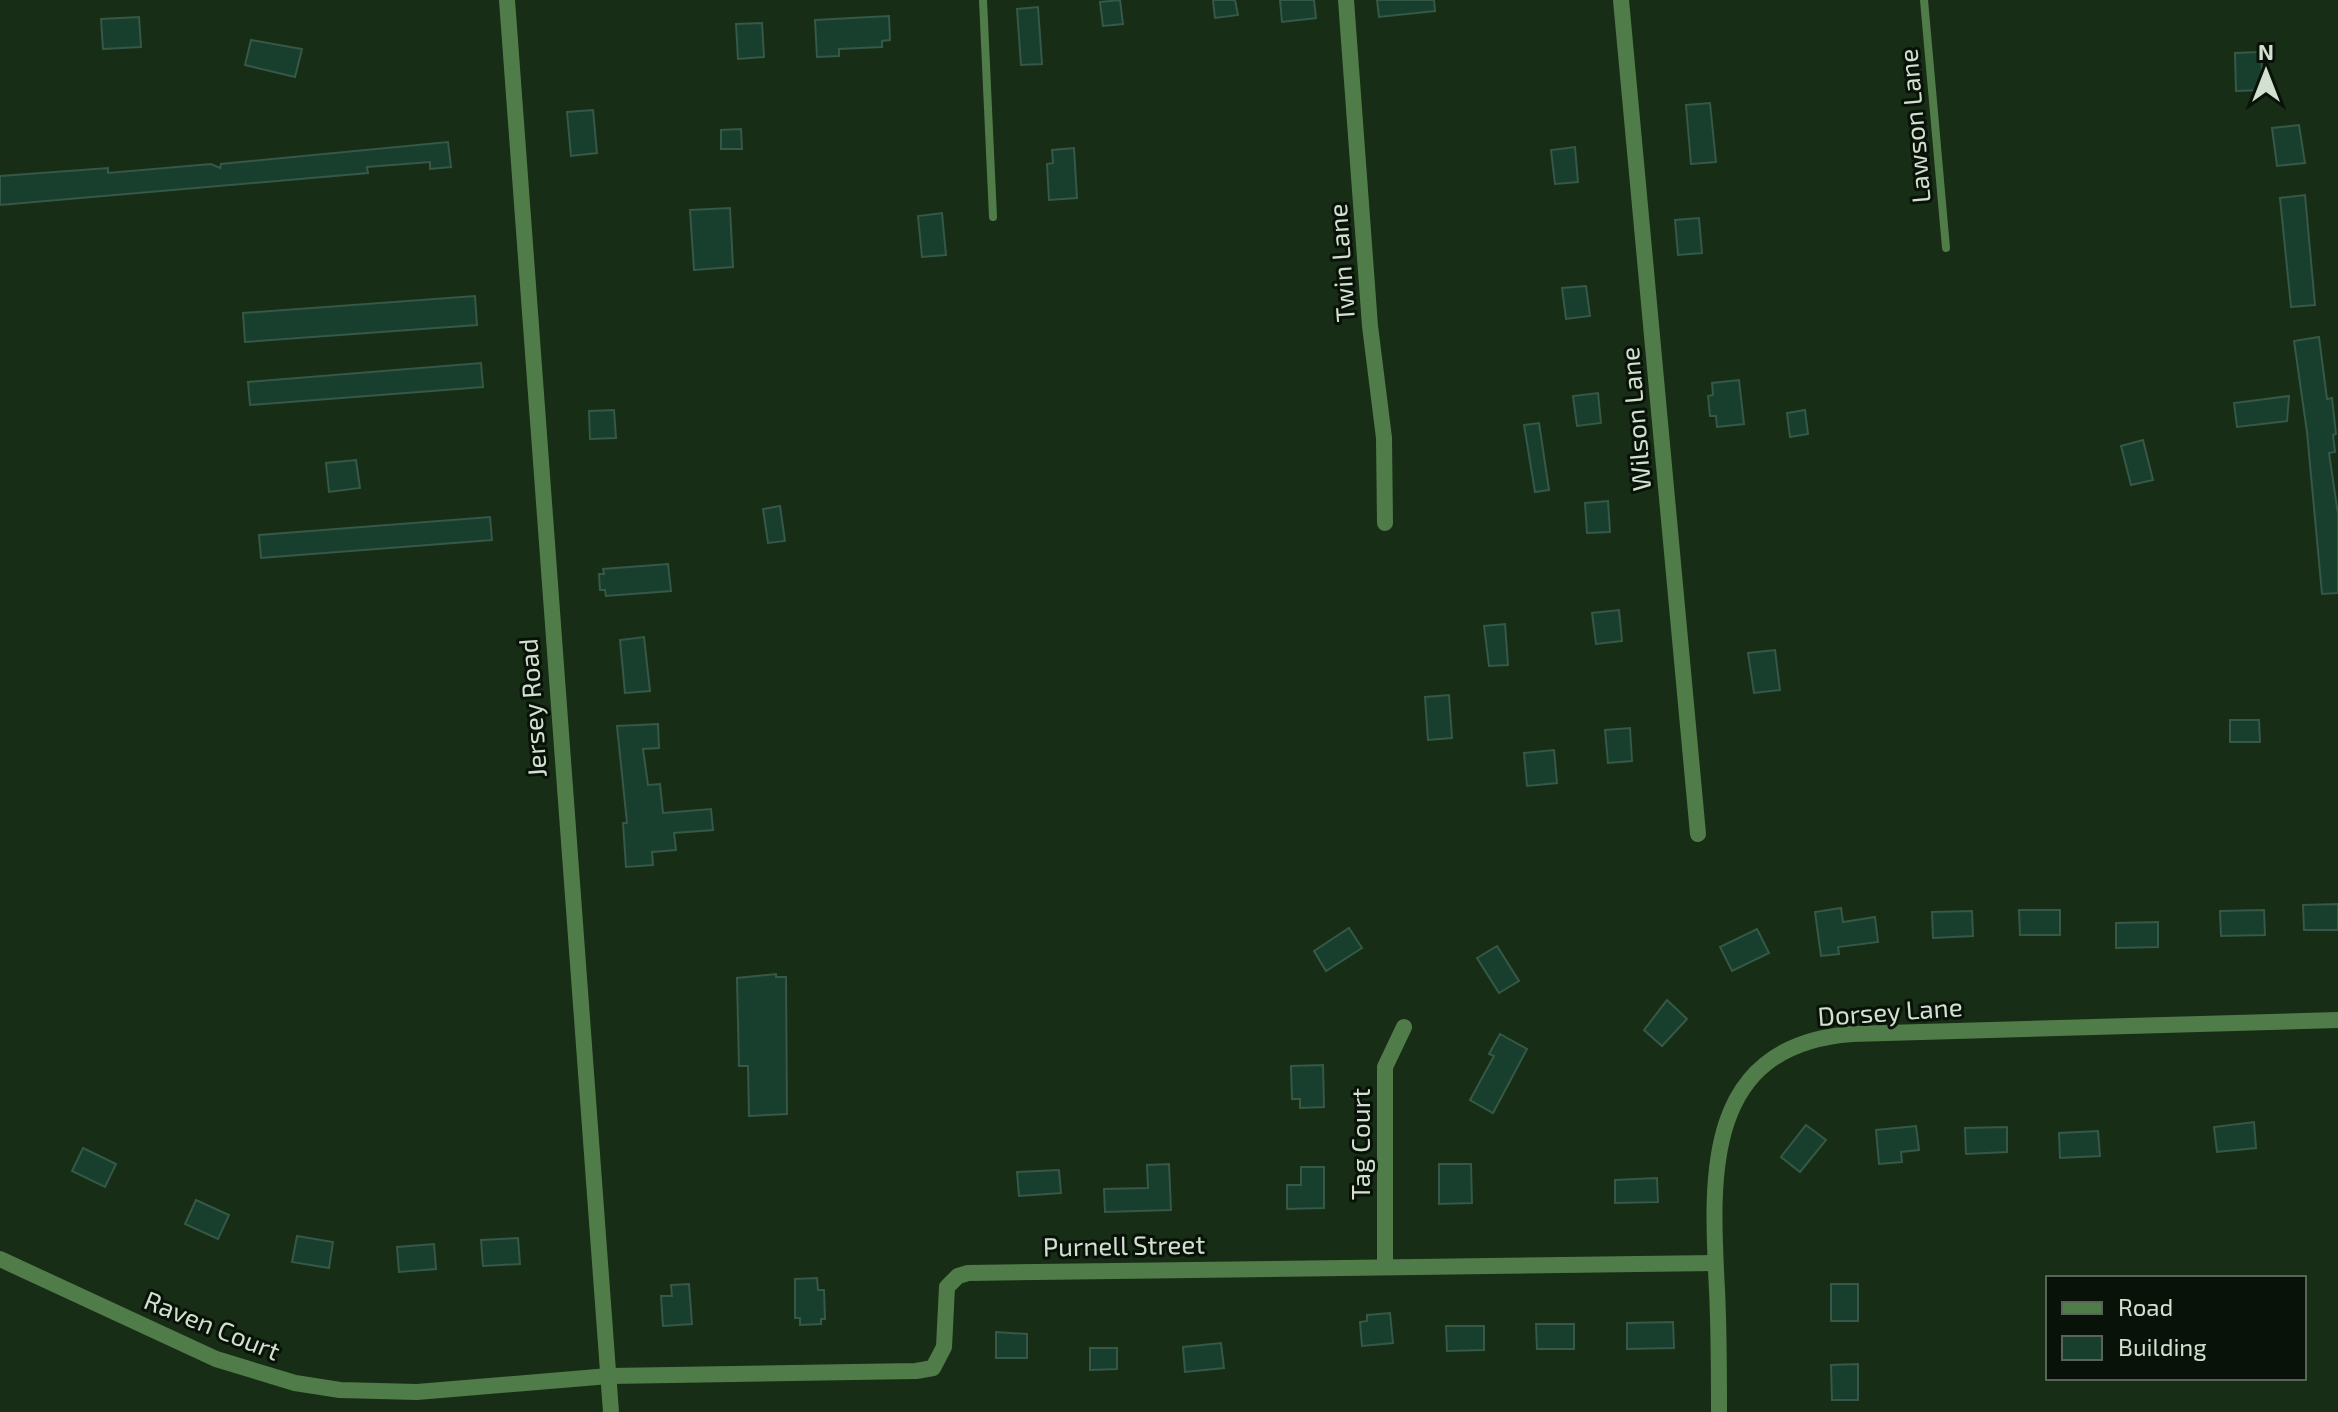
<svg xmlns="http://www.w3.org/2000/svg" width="2338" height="1412" font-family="'Exo 2',sans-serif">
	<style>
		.building { fill: #183f2d; stroke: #355847; stroke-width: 2 }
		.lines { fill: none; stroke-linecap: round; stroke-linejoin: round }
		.service { stroke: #507c4a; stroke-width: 8 }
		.minor { stroke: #507c4a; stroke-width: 16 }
		.tertiary { stroke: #507c4a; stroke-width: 16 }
		.labels { text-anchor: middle; stroke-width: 6; stroke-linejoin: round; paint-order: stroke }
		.street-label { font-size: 26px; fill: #d2e0d0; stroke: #091208 }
	</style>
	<rect width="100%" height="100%" fill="#182d15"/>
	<!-- building -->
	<g class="building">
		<polygon points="1120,0 1123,24 1103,26 1100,2"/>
		<polygon points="1213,0 1235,0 1238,15 1215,18"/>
		<polygon points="1280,0 1314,0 1316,18 1282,22"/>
		<polygon points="1377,0 1434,0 1435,11 1379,17"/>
		<polygon points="1038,7 1042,64 1021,65 1017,9"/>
		<polygon points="889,16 890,40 882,41 882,47 839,49 839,56 817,57 815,20"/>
		<polygon points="139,17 141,47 103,49 101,19"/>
		<polygon points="762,23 764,57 738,59 736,24"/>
		<polygon points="251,40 302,49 295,77 245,65"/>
		<polygon points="2261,52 2263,90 2236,91 2235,53"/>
		<polygon points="1710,103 1716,162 1691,164 1686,105"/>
		<polygon points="593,110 597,153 571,156 567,112"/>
		<polygon points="2299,125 2305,163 2277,166 2272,128"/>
		<polygon points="741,129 742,149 721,149 721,130"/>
		<polygon points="448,142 451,167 430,169 430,162 367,167 368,173 0,205 0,176 108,168 108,173 211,164 220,168 221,164"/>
		<polygon points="1575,147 1578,182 1555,184 1551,150"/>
		<polygon points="1074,148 1077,198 1049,200 1047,164 1053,163 1052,150"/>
		<polygon points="2305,195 2315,305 2291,307 2280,198"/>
		<polygon points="730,208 733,267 694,270 690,210"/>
		<polygon points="942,213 946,255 922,257 918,216"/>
		<polygon points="1699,218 1702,253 1678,255 1675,220"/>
		<polygon points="1586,286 1590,316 1566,319 1562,288"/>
		<polygon points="475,296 477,325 245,342 243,313"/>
		<polygon points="2319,337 2327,399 2332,398 2336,434 2333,435 2335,452 2329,453 2338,514 2338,593 2322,594 2307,432 2294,341"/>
		<polygon points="481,363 483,387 250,405 248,382"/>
		<polygon points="1739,380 1744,424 1717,427 1716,416 1710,416 1708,396 1713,395 1712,383"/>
		<polygon points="1598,393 1601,423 1577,426 1573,396"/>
		<polygon points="2289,396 2287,421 2237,427 2234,403"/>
		<polygon points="614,410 616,438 590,439 589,411"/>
		<polygon points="1805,410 1808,434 1790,437 1787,413"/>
		<polygon points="1539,423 1549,490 1535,492 1524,425"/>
		<polygon points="2143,440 2153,480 2131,485 2121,446"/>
		<polygon points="356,460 360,488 329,492 326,463"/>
		<polygon points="1608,501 1610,532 1587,533 1585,503"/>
		<polygon points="780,506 785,541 768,543 763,509"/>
		<polygon points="490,517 492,540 261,558 259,535"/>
		<polygon points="668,564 671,591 606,596 605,590 600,590 599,574 604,574 603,569"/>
		<polygon points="1619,610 1622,641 1596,644 1592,613"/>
		<polygon points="1505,624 1508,665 1489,666 1484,626"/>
		<polygon points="644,637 650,691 625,693 620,640"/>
		<polygon points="1775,650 1780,690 1754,693 1748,653"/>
		<polygon points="1449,695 1452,738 1428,740 1425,697"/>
		<polygon points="2230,720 2259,720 2260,742 2230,742"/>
		<polygon points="658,724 659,748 643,749 648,785 660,784 663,813 711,809 713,830 674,833 676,850 652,852 653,865 626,867 623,823 627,823 617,726"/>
		<polygon points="1630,728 1632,761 1608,763 1605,730"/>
		<polygon points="1554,750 1557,783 1527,786 1524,753"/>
		<polygon points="2338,904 2338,930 2304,930 2303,905"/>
		<polygon points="1841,908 1843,922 1875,917 1878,942 1838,947 1839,954 1821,956 1815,912"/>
		<polygon points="2019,910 2060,910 2060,935 2020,935"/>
		<polygon points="2264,910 2265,935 2221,936 2220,911"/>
		<polygon points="1972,911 1973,936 1933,938 1932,912"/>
		<polygon points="2158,922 2158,947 2116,948 2116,923"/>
		<polygon points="1349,928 1362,948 1326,971 1314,951"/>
		<polygon points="1757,929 1769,953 1732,971 1720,947"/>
		<polygon points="1497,946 1519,981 1499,993 1477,958"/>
		<polygon points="776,974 776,977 786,977 787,1114 749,1116 748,1066 739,1066 737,978"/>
		<polygon points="1667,1000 1687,1019 1662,1046 1644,1030"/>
		<polygon points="1500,1034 1527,1049 1493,1113 1470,1100 1494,1056 1489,1054"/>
		<polygon points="1323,1065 1324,1107 1300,1108 1300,1099 1292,1099 1291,1066"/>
		<polygon points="2254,1122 2256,1148 2217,1152 2214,1127"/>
		<polygon points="1806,1125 1826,1140 1800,1172 1781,1157"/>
		<polygon points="1916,1126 1919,1150 1901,1152 1902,1162 1879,1164 1876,1130"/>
		<polygon points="2007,1127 2007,1152 1966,1154 1965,1128"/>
		<polygon points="2098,1131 2100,1156 2060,1158 2059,1133"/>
		<polygon points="83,1148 116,1164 105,1187 72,1171"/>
		<polygon points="1169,1164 1171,1210 1105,1212 1104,1189 1148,1188 1147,1165"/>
		<polygon points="1439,1164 1471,1164 1472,1203 1439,1204"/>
		<polygon points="1301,1167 1324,1167 1324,1208 1287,1209 1287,1185 1301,1185"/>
		<polygon points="1059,1170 1061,1193 1019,1196 1017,1172"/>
		<polygon points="1657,1178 1658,1202 1615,1203 1615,1180"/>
		<polygon points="196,1200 229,1215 218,1239 185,1224"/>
		<polygon points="297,1236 333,1242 329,1268 292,1262"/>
		<polygon points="518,1238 520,1264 483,1266 481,1240"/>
		<polygon points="434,1244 436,1269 399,1272 397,1247"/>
		<polygon points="817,1278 818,1290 824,1290 825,1319 821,1319 821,1324 800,1325 800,1318 795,1318 795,1279"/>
		<polygon points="689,1284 692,1324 663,1326 661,1296 672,1296 671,1285"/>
		<rect x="1831" y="1284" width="27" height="37"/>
		<polygon points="1390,1313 1393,1343 1362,1346 1360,1322 1367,1321 1367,1315"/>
		<polygon points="1673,1322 1674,1348 1627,1349 1627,1323"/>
		<polygon points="1536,1324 1574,1324 1574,1349 1537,1349"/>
		<polygon points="1446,1326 1484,1326 1484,1350 1447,1351"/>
		<polygon points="996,1332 1027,1334 1027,1358 996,1358"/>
		<polygon points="1221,1343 1224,1368 1185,1372 1183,1347"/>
		<polygon points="1090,1348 1117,1348 1117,1369 1090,1370"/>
		<polygon points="1858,1364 1858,1400 1832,1400 1831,1365"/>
	</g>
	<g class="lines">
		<!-- service -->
		<g class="service">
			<polyline points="983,0 993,217"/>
			<polyline points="1924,0 1946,248"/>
		</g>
		<!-- minor -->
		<g class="minor">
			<polyline points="1346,0 1370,326 1384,438 1385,523"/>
			<polyline points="1621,0 1698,834"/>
			<polyline points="0,1259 216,1359 295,1383 340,1390 417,1392 609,1376 916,1371 933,1368 944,1347 947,1287 958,1276 968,1273 1715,1263"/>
			<polyline points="1385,1266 1385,1067 1404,1027"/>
			<path d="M 1719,1412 C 1719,1371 1719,1331 1717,1290 C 1711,1176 1703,1045 1852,1034 L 2338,1020"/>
		</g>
		<!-- tertiary -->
		<polyline class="tertiary" points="507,0 611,1412"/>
	</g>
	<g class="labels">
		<!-- street labels -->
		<g class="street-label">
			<text transform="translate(1915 126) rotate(-95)" y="9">Lawson Lane</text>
			<text transform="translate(1342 263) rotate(-94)" y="9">Twin Lane</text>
			<text transform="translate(1636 419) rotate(-95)" y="9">Wilson Lane</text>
			<text transform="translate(533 708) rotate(-94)" y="9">Jersey Road</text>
			<text transform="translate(1890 1012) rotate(-4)" y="9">Dorsey Lane</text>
			<text transform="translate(1361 1144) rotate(-90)" y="9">Tag Court</text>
			<text transform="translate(1124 1246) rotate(-1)" y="9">Purnell Street</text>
			<text transform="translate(212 1326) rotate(22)" y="9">Raven Court</text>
		</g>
	</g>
	<!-- legend -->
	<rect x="2046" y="1276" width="260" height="104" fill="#091208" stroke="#596458" stroke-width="2"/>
	<rect x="2062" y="1302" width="40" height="12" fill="#507c4a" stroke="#596458" stroke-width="2"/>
	<text x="2118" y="1316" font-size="24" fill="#d2e0d0">Road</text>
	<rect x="2062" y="1336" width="40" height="24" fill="#183f2d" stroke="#596458" stroke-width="2"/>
	<text x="2118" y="1356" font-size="24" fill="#d2e0d0">Building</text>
	<!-- north arrow -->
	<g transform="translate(2266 72)" stroke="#091208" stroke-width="6" paint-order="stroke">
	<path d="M0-6L14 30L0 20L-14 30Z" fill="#d2e0d0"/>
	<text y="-12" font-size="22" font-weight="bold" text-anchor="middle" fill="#d2e0d0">N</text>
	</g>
</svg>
